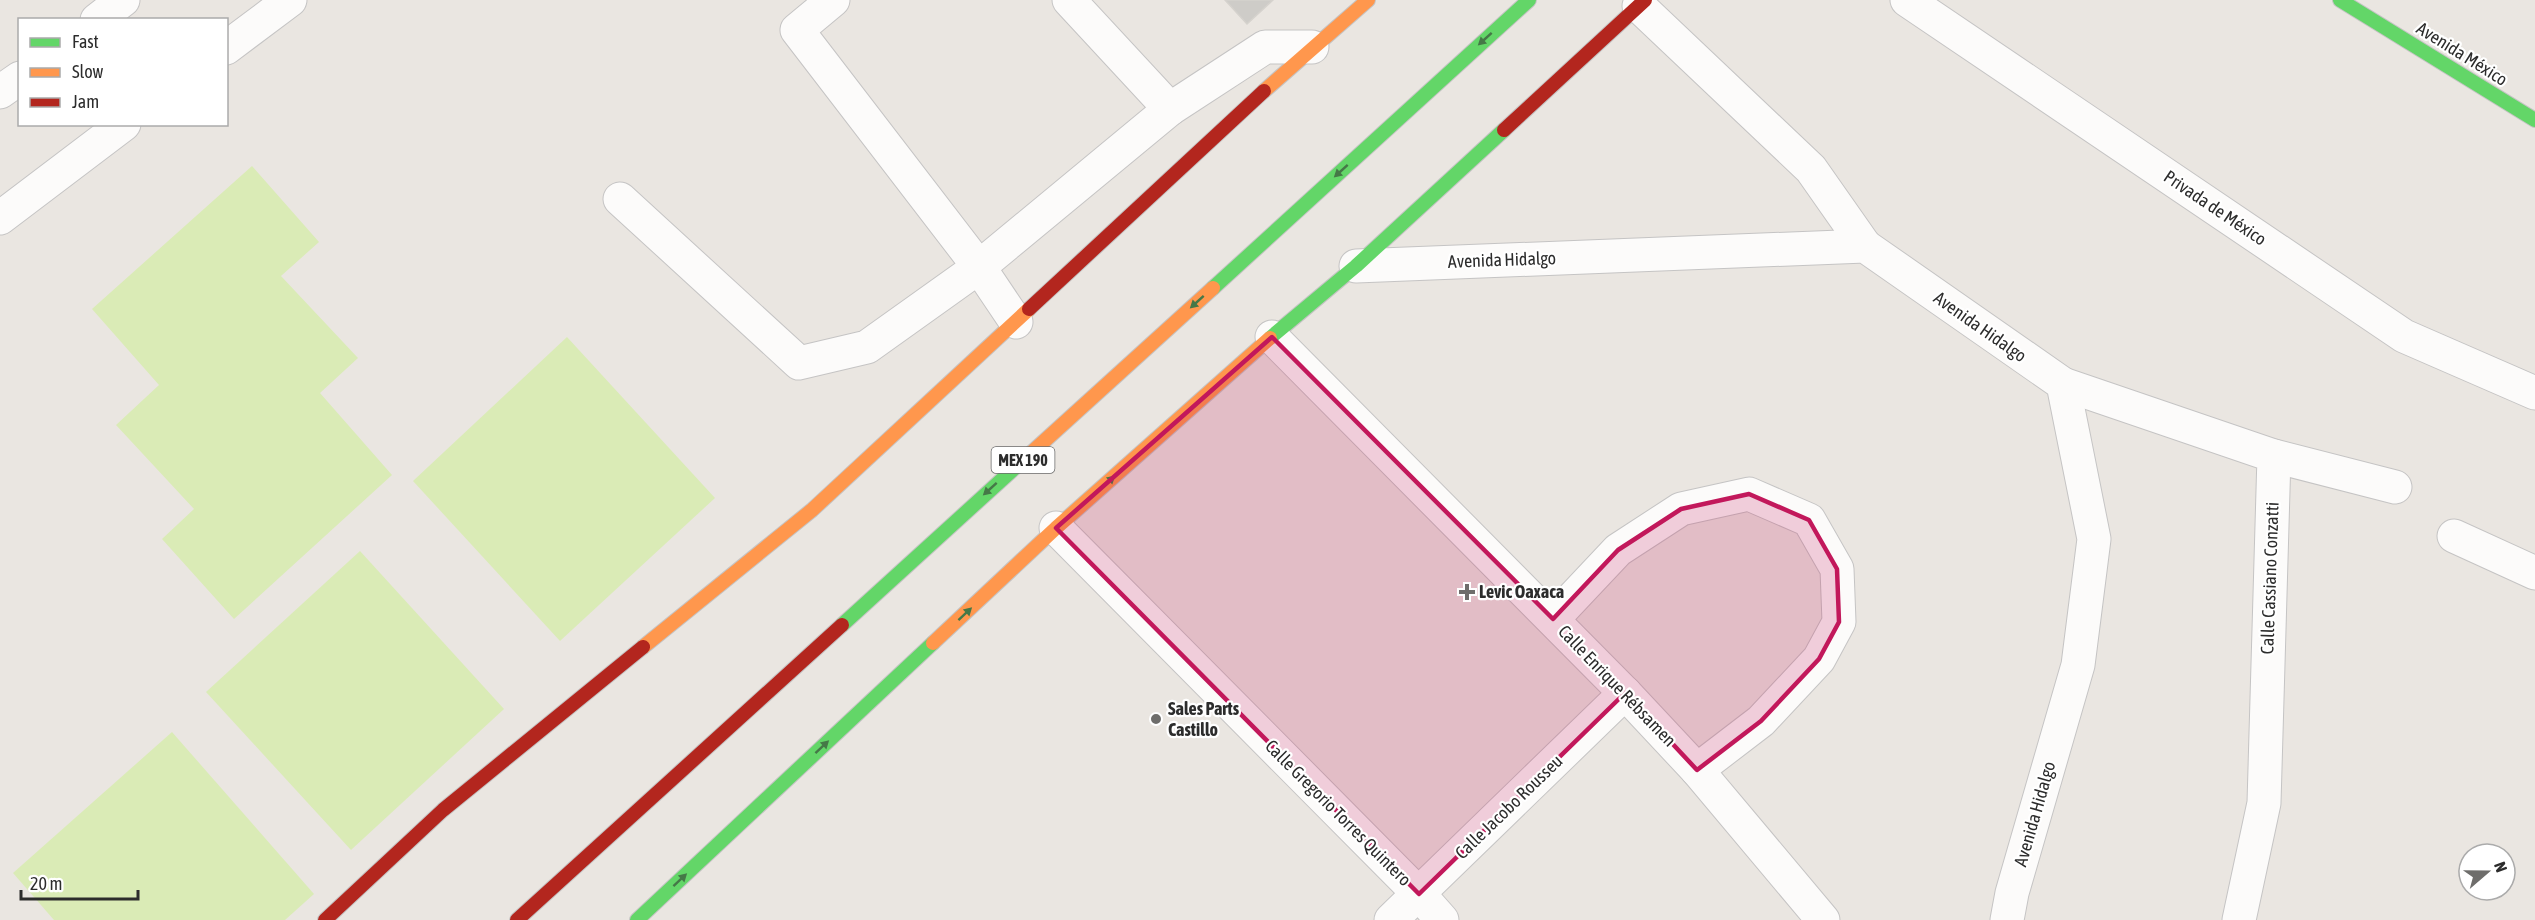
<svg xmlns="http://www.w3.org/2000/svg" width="2535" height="920" font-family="'Asap Condensed',sans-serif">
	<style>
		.pitch { fill: #daebb6 }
		.building { fill: #ceccc8; stroke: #d5d2cd; stroke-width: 1.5 }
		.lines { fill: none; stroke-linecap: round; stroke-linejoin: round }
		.street-casing { stroke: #c5c4c4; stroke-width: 35 }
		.fast-casing { stroke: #c5c4c4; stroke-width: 16 }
		.slow-casing { stroke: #c5c4c4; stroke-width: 16 }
		.jam-casing { stroke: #c5c4c4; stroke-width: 16 }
		.street { stroke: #fcfbfa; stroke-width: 33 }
		.fast { stroke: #63d668; stroke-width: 14 }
		.slow { stroke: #ff974d; stroke-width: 14 }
		.jam { stroke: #b3261e; stroke-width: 14 }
		.oneway { fill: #457847 }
		.marked { fill: #c2185b; fill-opacity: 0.2; stroke: #c2185b; stroke-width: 4.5; stroke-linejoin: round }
		.poi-dot { fill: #6e6d6b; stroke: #fff; stroke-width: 2 }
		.labels { text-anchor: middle; stroke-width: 4.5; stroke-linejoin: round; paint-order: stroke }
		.shield { fill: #fff; stroke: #6b6b6b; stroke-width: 1.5 }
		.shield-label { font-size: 16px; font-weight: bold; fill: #2c2c2c }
		.street-label { font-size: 18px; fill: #2c2c2c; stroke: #fff }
		.poi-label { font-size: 18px; font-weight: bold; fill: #2c2c2c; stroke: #fff; text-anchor: start }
	</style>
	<rect width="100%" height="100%" fill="#eae6e1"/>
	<!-- pitch -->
	<g class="pitch">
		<polygon points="252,166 319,242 281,276 358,358 320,393 392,475 234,619 162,539 194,509 116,425 159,385 92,309"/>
		<polygon points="567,337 715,498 560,641 413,481"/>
		<polygon points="360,551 504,709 351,850 206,692"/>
		<polygon points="172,732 314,894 285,920 54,920 13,873"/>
	</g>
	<!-- building -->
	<polygon class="building" points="1225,0 1273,0 1247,24"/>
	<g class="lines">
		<!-- street casing -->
		<g class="street-casing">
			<g id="street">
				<polyline points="833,0 797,30 979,267 1016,322"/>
				<polyline points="1069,0 1170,109 1265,47 1312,47"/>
				<polyline points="1907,0 2404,336 2535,393"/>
				<polyline points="1639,6 1811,169 1865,246"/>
				<polyline points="97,20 123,0"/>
				<polyline points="226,48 290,0"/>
				<polyline points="0,92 20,78"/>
				<polyline points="620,199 799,363 867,347 979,267 1170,109"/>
				<polyline points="0,218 124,124"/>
				<polyline points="1356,266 1865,246 2063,384 2094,539 2078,665 2012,893 2007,920"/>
				<polyline points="1272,337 1625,693 1697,770 1823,920"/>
				<polyline points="2063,384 2274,456 2264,803 2239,920"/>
				<polyline points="2274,456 2395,487"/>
				<polyline points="1056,528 1419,894 1442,920"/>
				<polyline points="2454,536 2535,573"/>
				<polyline points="1553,619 1618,550 1681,509 1749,494 1809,520 1837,569 1839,622 1819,659 1761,721 1697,770"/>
				<polyline points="1391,920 1625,693"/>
			</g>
		</g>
		<!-- fast casing -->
		<g class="fast-casing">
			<g id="fast">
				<polyline points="2340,0 2535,120"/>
				<polyline points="1213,288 1529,0"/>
				<polyline points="1270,338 1356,266 1504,130"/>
				<polyline points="842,625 1030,454"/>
				<polyline points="637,920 933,643"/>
			</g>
		</g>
		<!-- slow casing -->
		<g class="slow-casing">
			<g id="slow">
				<polyline points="1264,91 1368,0"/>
				<polyline points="1030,454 1213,288"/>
				<polyline points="933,643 1056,528 1270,338"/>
				<polyline points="643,647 812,510 1029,309"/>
			</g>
		</g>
		<!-- jam casing -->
		<g class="jam-casing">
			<g id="jam">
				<polyline points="1504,130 1645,0"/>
				<polyline points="1029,309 1264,91"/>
				<polyline points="325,920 443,810 643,647"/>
				<polyline points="517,920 842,625"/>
			</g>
		</g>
		<!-- street -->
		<use href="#street" class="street"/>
		<!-- fast -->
		<use href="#fast" class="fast"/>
		<!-- slow -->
		<use href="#slow" class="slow"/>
		<!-- jam -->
		<use href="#jam" class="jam"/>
	</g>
	<!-- one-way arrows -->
	<defs><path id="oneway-solid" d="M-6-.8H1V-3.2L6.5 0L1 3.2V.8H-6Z" transform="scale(1.5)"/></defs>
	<g class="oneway">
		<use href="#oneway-solid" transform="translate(1485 39) rotate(138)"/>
		<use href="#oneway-solid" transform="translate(1341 171) rotate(138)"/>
		<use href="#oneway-solid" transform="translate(1197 302) rotate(138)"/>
		<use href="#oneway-solid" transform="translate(1108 482) rotate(-42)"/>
		<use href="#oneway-solid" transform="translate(990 489) rotate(138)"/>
		<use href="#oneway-solid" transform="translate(965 614) rotate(-43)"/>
		<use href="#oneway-solid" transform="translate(822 747) rotate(-43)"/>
		<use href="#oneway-solid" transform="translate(680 880) rotate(-43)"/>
	</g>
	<!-- marked area -->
	<path class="marked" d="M 1272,337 L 1553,619 L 1618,550 L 1681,509 L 1749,494 L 1809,520 L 1837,569 L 1839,622 L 1819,659 L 1761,721 L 1697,770 L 1625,693 L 1419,894 L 1056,528 Z"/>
	<!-- markers -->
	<g class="poi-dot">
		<path d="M1464 583h6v6h6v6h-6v6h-6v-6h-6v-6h6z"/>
		<circle cx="1156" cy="719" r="6"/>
	</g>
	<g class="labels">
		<!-- shield labels -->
		<rect class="shield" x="991.5" y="447" width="63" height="26" rx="4.5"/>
		<g class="shield-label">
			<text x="1023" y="466">MEX 190</text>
		</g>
		<!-- street labels -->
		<g class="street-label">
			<text transform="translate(2462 54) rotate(32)" y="6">Avenida México</text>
			<text transform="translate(2215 208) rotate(34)" y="6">Privada de México</text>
			<text transform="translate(1502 260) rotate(-2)" y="6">Avenida Hidalgo</text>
			<text transform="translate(1980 327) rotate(35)" y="6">Avenida Hidalgo</text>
			<text transform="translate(2270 578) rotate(-88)" y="6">Calle Cassiano Conzatti</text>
			<text transform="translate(1617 686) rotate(46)" y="6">Calle Enrique Rébsamen</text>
			<text transform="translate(1509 807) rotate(-44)" y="6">Calle Jacobo Rousseu</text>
			<text transform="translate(1338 813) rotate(45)" y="6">Calle Gregorio Torres Quintero</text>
			<text transform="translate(2035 814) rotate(-74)" y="6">Avenida Hidalgo</text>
		</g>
		<!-- poi labels -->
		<g class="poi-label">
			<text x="1479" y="598">Levic Oaxaca</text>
			<text x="1168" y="715">Sales Parts<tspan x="1168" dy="21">Castillo</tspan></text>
		</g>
	</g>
	<!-- legend -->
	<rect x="18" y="18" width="210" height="108" fill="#ffffff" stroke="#ababab" stroke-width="1.5"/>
	<rect x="30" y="38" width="30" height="9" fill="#63d668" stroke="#ababab" stroke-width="1.5"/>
	<text x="72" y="48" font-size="18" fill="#2c2c2c">Fast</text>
	<rect x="30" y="68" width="30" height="9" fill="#ff974d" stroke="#ababab" stroke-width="1.5"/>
	<text x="72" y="78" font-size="18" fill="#2c2c2c">Slow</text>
	<rect x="30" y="98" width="30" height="9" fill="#b3261e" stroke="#ababab" stroke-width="1.5"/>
	<text x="72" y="108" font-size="18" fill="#2c2c2c">Jam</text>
	<!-- north arrow -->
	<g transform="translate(2487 872) rotate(70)"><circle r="28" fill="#ffffff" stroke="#ababab" stroke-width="1.5"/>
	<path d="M0-4.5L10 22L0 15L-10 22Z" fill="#6e6d6b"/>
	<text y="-9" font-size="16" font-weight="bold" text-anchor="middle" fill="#2c2c2c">N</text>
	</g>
	<!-- scale -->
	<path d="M21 890v9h117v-9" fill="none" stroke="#2c2c2c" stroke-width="3"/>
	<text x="30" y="890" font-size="18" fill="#2c2c2c" stroke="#ffffff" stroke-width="4.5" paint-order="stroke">20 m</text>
</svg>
